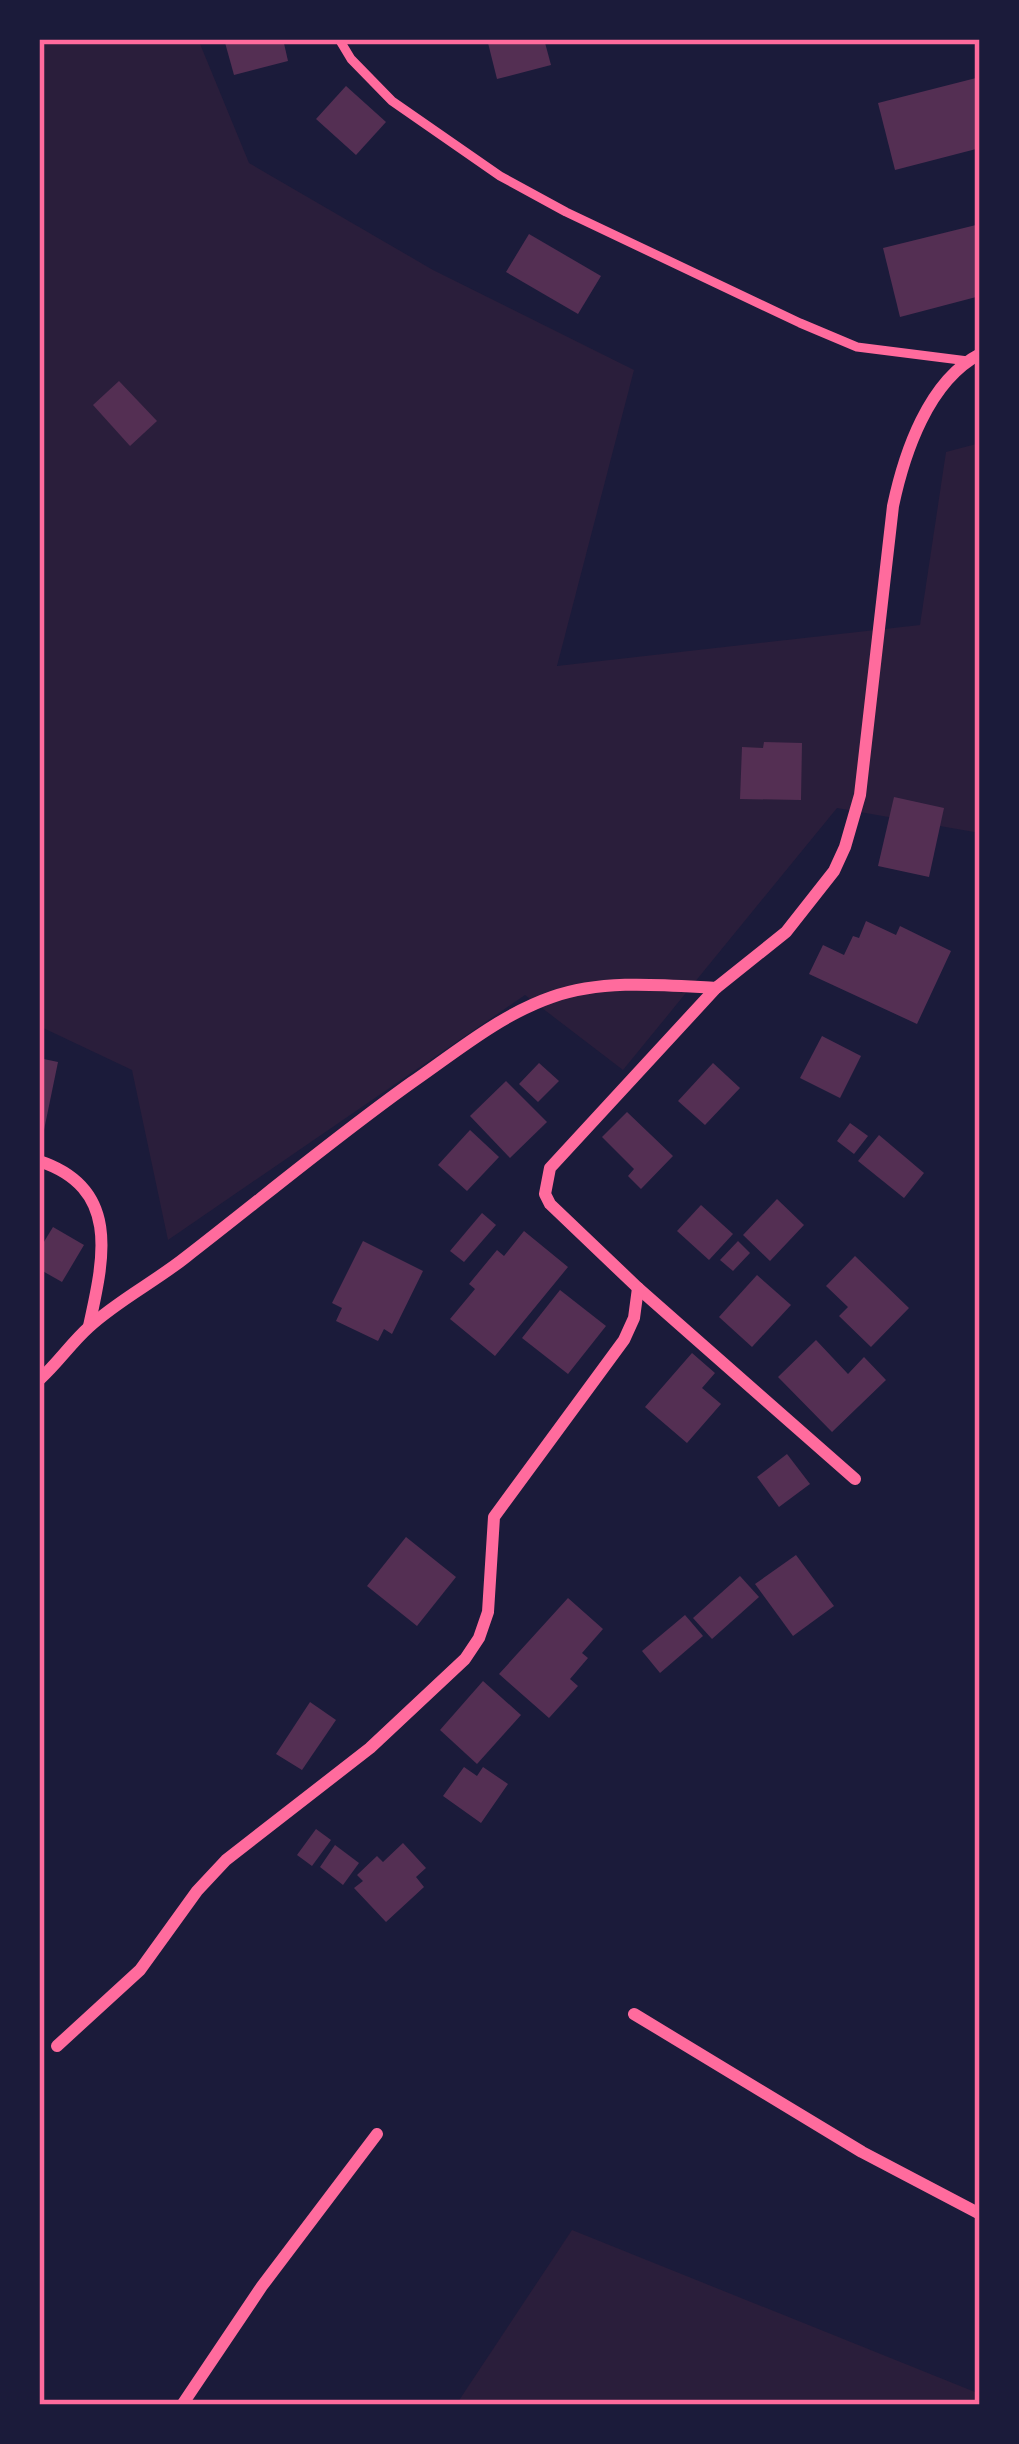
<svg xmlns="http://www.w3.org/2000/svg" width="1019" height="2444" font-family="Inter,sans-serif">
	<style>
		.green { fill: #2a1e3b }
		.building { fill: #542f53 }
		.lines { fill: none; stroke-linecap: round; stroke-linejoin: round }
		.service { stroke: #ff6b9d; stroke-width: 9 }
		.minor { stroke: #ff6b9d; stroke-width: 12 }
		.neatline { fill: none; stroke: #ff6b9d; stroke-width: 4.5 }
	</style>
	<rect width="100%" height="100%" fill="#1b1b3a"/>
	<!-- green -->
	<g class="green">
		<polygon points="39,39 198,39 249,163 433,270 634,370 557,666 920,625 946,452 980,443 980,833 837,808 623,1070 525,995 168,1240 132,1070 39,1026"/>
		<polygon points="572,2230 980,2394 980,2405 456,2405"/>
	</g>
	<!-- building -->
	<g class="building">
		<polygon points="224,39 283,39 288,61 234,75"/>
		<polygon points="487,39 544,39 551,65 497,79"/>
		<polygon points="980,77 980,148 895,170 878,103"/>
		<polygon points="346,86 386,122 356,155 316,119"/>
		<polygon points="980,224 980,296 900,317 883,248"/>
		<polygon points="529,234 601,276 578,314 506,272"/>
		<polygon points="119,381 157,421 130,446 93,405"/>
		<polygon points="764,742 802,743 801,800 740,799 742,747 763,748"/>
		<polygon points="894,797 944,808 929,877 878,866"/>
		<polygon points="866,921 896,935 900,926 951,951 917,1024 809,974 823,945 844,955 853,936 859,938"/>
		<polygon points="822,1036 861,1056 840,1098 800,1078"/>
		<polygon points="39,1058 58,1062 44,1130 39,1129"/>
		<polygon points="539,1063 559,1081 538,1102 519,1084"/>
		<polygon points="713,1063 740,1088 705,1125 678,1101"/>
		<polygon points="506,1081 547,1122 510,1158 470,1116"/>
		<polygon points="627,1112 673,1156 641,1189 628,1176 634,1169 602,1137"/>
		<polygon points="850,1123 868,1136 854,1154 837,1141"/>
		<polygon points="470,1130 499,1157 467,1191 438,1165"/>
		<polygon points="879,1135 924,1173 904,1198 858,1161"/>
		<polygon points="777,1199 804,1225 770,1261 743,1235"/>
		<polygon points="701,1205 733,1234 709,1260 677,1231"/>
		<polygon points="482,1213 496,1225 464,1262 450,1251"/>
		<polygon points="53,1227 84,1245 62,1282 39,1269 39,1250"/>
		<polygon points="524,1231 568,1267 495,1356 450,1319 475,1289 469,1284 497,1250 504,1256"/>
		<polygon points="363,1241 423,1271 392,1334 384,1329 378,1341 336,1321 342,1308 332,1303"/>
		<polygon points="738,1241 750,1253 733,1271 720,1260"/>
		<polygon points="855,1256 909,1308 871,1347 839,1316 848,1307 826,1286"/>
		<polygon points="757,1275 791,1305 752,1347 719,1317"/>
		<polygon points="560,1290 606,1326 568,1374 522,1338"/>
		<polygon points="816,1340 848,1374 864,1357 886,1380 832,1432 778,1377"/>
		<polygon points="692,1353 715,1373 702,1388 721,1404 687,1443 645,1407"/>
		<polygon points="787,1454 810,1484 779,1507 757,1477"/>
		<polygon points="406,1537 456,1577 417,1626 367,1586"/>
		<polygon points="796,1555 834,1606 793,1636 755,1584"/>
		<polygon points="740,1576 759,1597 712,1639 693,1618"/>
		<polygon points="568,1598 603,1629 582,1653 588,1658 570,1679 578,1686 549,1718 499,1674"/>
		<polygon points="685,1615 703,1636 660,1673 642,1651"/>
		<polygon points="483,1681 521,1715 477,1764 440,1730"/>
		<polygon points="310,1702 336,1720 302,1770 276,1754"/>
		<polygon points="464,1767 477,1776 483,1767 508,1784 481,1823 443,1796"/>
		<polygon points="316,1829 331,1840 312,1866 297,1855"/>
		<polygon points="403,1843 426,1868 416,1877 424,1887 386,1922 354,1888 363,1881 357,1875 377,1856 383,1862"/>
		<polygon points="335,1845 359,1863 343,1885 320,1867"/>
	</g>
	<g class="lines">
		<!-- service -->
		<polyline class="service" points="339,39 351,59 392,101 500,176 566,212 800,323 857,347 968,361"/>
		<!-- minor -->
		<g class="minor">
			<polyline points="716,988 550,1168 545,1194 550,1204 638,1288 855,1479"/>
			<path d="M 39,1161 C 121,1188 104,1258 89,1326"/>
			<path d="M 39,1380 C 58,1363 71,1343 89,1327 C 117,1301 156,1281 186,1257 C 261,1199 334,1138 411,1083 C 456,1052 500,1015 552,997 C 603,979 663,985 716,988 L 786,932 L 834,871 L 845,847 L 860,795 L 893,506 C 904,454 928,381 980,354"/>
			<polyline points="634,2014 862,2152 980,2214"/>
			<polyline points="57,2046 140,1970 197,1891 226,1860 370,1748 465,1659 479,1638 488,1612 494,1517 624,1340 634,1318 638,1288"/>
			<polyline points="182,2405 262,2286 377,2134"/>
		</g>
	</g>
	<!-- border -->
	<rect width="1019" height="2444" fill="none" stroke="#1b1b3a" stroke-width="84"/>
	<rect x="42" y="42" width="935" height="2360" class="neatline"/>
</svg>
